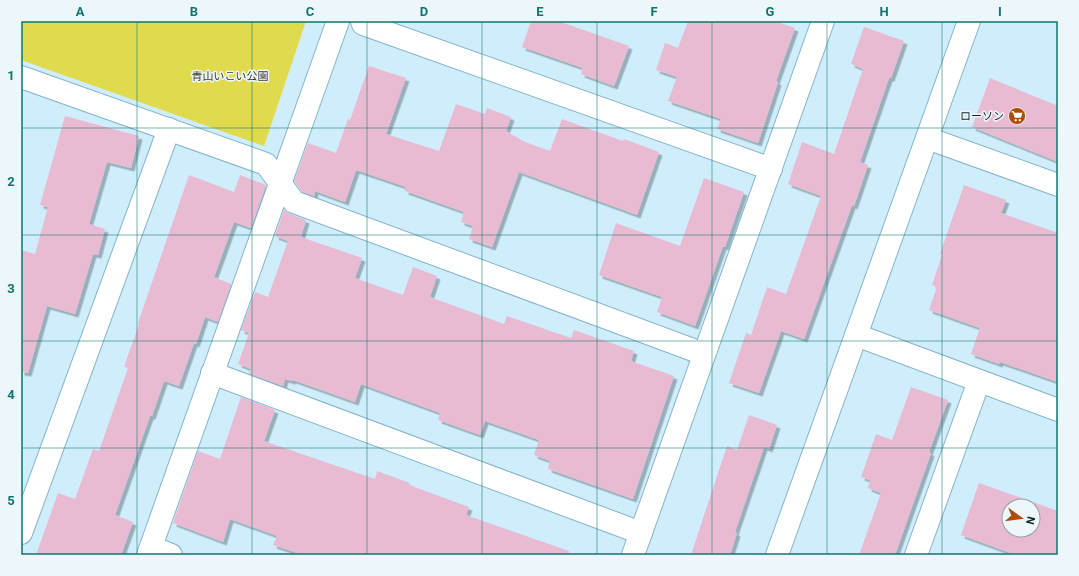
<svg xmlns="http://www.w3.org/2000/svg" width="1079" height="576" font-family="Roboto,'Noto Sans JP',sans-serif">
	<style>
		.green { fill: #e0da4d }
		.building { fill: #e9bbd2; fill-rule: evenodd; filter: url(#shadow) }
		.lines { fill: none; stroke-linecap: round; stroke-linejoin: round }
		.minor-casing { stroke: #84b5cb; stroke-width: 24 }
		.minor { stroke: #fff; stroke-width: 22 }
		.grid { fill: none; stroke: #0f766e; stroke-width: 1; stroke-opacity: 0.55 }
		.labels { text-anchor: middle; stroke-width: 3; stroke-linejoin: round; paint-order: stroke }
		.park-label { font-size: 11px; fill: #3c3b23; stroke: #ecf6fb }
		.poi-label { font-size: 11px; fill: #0e222a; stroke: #ecf6fb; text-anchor: end }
		.neatline { fill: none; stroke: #0f766e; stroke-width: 1.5 }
		.grid-label { font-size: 13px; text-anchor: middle; font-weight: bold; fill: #0f766e }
	</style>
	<defs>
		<filter id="shadow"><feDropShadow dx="3.5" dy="3.5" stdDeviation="0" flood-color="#0004"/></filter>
	</defs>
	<rect width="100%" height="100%" fill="#cfedfb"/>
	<!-- green -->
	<polygon class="green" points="21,21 306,21 264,146 21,60"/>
	<!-- building -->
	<g class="building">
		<polygon points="531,21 558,21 629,46 614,86 581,74 583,68 522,47"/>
		<polygon points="688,21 775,21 795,28 776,81 778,82 758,143 717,129 721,119 668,101 677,77 656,70 665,43 678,48"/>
		<polygon points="864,27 904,41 891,78 889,78 860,162 868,165 854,206 852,205 804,339 781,331 759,393 729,383 746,333 751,335 767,287 786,294 821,196 788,184 802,142 834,154 863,69 851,64"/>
		<polygon points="369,66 406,78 386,134 439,151 456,104 485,114 487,108 511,117 506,131 525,142 550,151 562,119 623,141 624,139 659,152 637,215 519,172 492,247 469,239 473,226 461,222 464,212 405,191 406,187 356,170 345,202 315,191 314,196 302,192 294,181 308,143 336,153 348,119 350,120"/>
		<polygon points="990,78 1058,106 1058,162 972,127"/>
		<polygon points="65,116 139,136 131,168 107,162 89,224 105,229 98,255 93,254 75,314 47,306 28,373 21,372 21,250 35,254 48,207 40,205"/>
		<polygon points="189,175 234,192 240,175 266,185 251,228 234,222 214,277 231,284 218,322 205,317 196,344 194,343 179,386 164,381 152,416 150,416 115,515 133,522 121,555 36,555 58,493 75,499 93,449 99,451 128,368 124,367 139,324 138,323"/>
		<polygon points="704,178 744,192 725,247 723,246 695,326 657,312 662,297 599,275 616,223 680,246"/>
		<polygon points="964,185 1006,200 1001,213 1058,233 1058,382 1000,362 999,364 971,354 980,328 929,310 937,287 932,285 942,255 940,254"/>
		<polygon points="284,210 290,214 306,220 301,237 362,258 355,278 403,295 413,267 437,276 430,297 504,324 507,316 571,338 574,330 634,351 631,361 674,376 633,499 548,469 550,461 534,455 539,440 485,421 480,435 438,420 440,413 361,384 355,402 293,380 292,381 285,379 283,386 249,374 251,369 238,364 249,333 241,330 255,292 268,297 288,241 275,236"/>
		<polygon points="911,387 948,400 929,452 931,453 895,555 859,555 881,493 868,488 870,480 861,477 876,434 892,440"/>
		<polygon points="241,397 275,410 264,441 375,479 377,471 410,483 409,485 469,507 466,515 569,551 569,555 303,555 273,545 277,536 230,519 223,542 173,523 198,451 220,459"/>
		<polygon points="749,415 777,425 769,449 764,447 735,532 737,533 730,555 691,555 727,446 737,450"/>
		<path d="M 979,483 L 1058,511 L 1058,555 L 1016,555 L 961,535 ZM 1009,506 L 1033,506 L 1033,530 L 1009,530 Z"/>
	</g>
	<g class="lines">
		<!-- minor casing -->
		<g class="minor-casing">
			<g id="minor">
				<polyline points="362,21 363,24 771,169"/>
				<polyline points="21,77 266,164 294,202 704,354"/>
				<polyline points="927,138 1058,185"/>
				<polyline points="856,335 1058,410"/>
				<polyline points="212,373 641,533"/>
				<polyline points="21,533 169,129"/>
				<polyline points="151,547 171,555"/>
				<polyline points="148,555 338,21"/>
				<polyline points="633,555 823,21"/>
				<polyline points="777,555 969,21"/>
				<polyline points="916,555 979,381"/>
			</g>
		</g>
		<!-- minor -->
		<use href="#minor" class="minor"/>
	</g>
	<!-- grid -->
	<path class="grid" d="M 137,21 L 137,555M 252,21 L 252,555M 367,21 L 367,555M 482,21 L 482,555M 597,21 L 597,555M 712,21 L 712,555M 827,21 L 827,555M 942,21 L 942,555M 21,128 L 1058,128M 21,235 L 1058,235M 21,341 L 1058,341M 21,448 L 1058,448"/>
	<!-- icons -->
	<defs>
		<g id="supermarket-disc" transform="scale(0.9)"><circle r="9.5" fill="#ac4b08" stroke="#ecf6fb"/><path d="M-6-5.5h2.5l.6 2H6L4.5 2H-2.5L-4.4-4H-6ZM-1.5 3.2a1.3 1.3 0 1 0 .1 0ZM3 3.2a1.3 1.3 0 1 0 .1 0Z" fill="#fff"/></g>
	</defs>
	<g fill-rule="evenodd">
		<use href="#supermarket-disc" x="1017" y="116"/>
	</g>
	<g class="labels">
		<!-- park labels -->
		<g class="park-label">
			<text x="230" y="80">青山いこい公園</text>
		</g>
		<!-- poi labels -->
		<g class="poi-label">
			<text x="1004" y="120">ローソン</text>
		</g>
	</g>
	<!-- border -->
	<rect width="1079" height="576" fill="none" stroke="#ecf6fb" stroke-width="44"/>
	<!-- north arrow -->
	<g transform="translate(1021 518) rotate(104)"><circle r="19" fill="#ecf6fb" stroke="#93a1a7"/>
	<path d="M0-3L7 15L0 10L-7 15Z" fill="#ac4b08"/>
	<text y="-6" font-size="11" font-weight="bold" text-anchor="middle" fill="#0e222a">N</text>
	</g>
	<rect x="22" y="22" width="1035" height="532" class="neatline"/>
	<g class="grid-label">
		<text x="80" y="16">A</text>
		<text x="194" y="16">B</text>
		<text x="310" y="16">C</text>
		<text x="424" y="16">D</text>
		<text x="540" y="16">E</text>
		<text x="654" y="16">F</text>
		<text x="770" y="16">G</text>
		<text x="884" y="16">H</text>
		<text x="1000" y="16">I</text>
		<text x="11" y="80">1</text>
		<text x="11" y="186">2</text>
		<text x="11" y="293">3</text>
		<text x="11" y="399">4</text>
		<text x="11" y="505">5</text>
	</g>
</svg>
